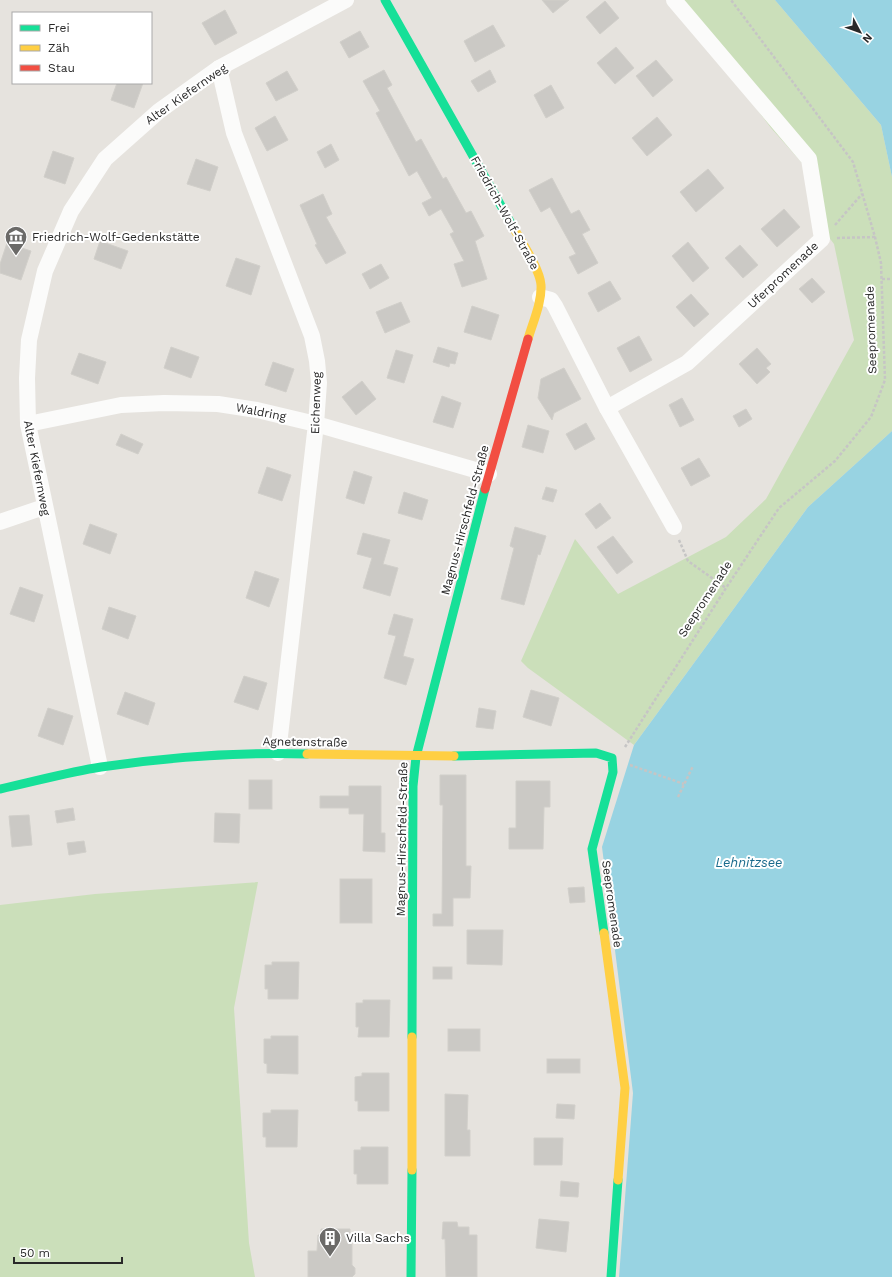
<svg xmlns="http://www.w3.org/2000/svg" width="892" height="1277" font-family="'Work Sans',sans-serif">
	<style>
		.green { fill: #cbdfba }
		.water { fill: #98d3e2 }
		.building { fill: #cbc9c5; stroke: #d1cfca }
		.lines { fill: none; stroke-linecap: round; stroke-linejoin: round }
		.path { stroke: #c6c5c5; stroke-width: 2.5; stroke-dasharray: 3 2; stroke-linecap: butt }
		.street { stroke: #fbfbfa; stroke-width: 16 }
		.fast { stroke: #16e098; stroke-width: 9 }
		.slow { stroke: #ffcf43; stroke-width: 9 }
		.jam { stroke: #f24e42; stroke-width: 9 }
		.labels { text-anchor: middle; stroke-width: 4; stroke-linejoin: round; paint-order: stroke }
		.street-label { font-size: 12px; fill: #292929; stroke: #fff }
		.poi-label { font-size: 12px; fill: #292929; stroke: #fff; text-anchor: start }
		.water-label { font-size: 13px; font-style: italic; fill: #196a8c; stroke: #fff }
	</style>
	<rect width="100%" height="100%" fill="#e6e3de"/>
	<!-- green -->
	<g class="green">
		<polygon points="675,0 775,0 881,125 892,177 892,431 808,507 634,745 528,668 521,661 575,539 618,594 726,537 766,499 854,340 834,244 815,219 803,164 771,128"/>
		<polygon points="258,882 234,1008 249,1243 255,1277 0,1277 0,905 95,894"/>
	</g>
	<!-- water -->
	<g class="water">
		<polygon points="775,0 892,0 892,177 881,125"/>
		<polygon points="892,431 892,1277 619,1277 633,1093 602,847 634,745 808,507"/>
	</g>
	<!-- building -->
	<g class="building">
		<polygon points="542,0 569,0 553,13"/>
		<polygon points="605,1 619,18 600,34 586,17"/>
		<polygon points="225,10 237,33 215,45 202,23"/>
		<polygon points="493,25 505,46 475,62 464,41"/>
		<polygon points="360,31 369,47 349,58 340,42"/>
		<polygon points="616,47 634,68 615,84 597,63"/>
		<polygon points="656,60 673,80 653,97 636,76"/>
		<polygon points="384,70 392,85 387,88 416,142 421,139 443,179 446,177 466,213 471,211 484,236 475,241 487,279 462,287 454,264 464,261 450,234 454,232 441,209 429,216 422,203 432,198 417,171 409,176 376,113 380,111 363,81"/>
		<polygon points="490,70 496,82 478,92 471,81"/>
		<polygon points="287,71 298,90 276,101 266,83"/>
		<polygon points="117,83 143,83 134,108 111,100"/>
		<polygon points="551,85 564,108 546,118 534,95"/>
		<polygon points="275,116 288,140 267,151 255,128"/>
		<polygon points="657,117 672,135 647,156 632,138"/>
		<polygon points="331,144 339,160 325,168 317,152"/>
		<polygon points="53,151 74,158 65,184 44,177"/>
		<polygon points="196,159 218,167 210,191 187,184"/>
		<polygon points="708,169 724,188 696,212 680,192"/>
		<polygon points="552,178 571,214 579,210 590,230 582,234 598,263 578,274 569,257 576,254 550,207 541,212 529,190"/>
		<polygon points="323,194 332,214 326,217 346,253 326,264 315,245 317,244 300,205"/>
		<polygon points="784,209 800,227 777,247 761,229"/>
		<polygon points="100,241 128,251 121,269 94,259"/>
		<polygon points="688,242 709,268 693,282 672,256"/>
		<polygon points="7,243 31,251 21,280 0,273 0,264"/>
		<polygon points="740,245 758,265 743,278 725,258"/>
		<polygon points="236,258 260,266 251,295 226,286"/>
		<polygon points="381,264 389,278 370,289 362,274"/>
		<polygon points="812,278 825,292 812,303 799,289"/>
		<polygon points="610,281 621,299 598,312 588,293"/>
		<polygon points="691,294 709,314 694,327 676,307"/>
		<polygon points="401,302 410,322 385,333 376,312"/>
		<polygon points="472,306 499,315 491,340 464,332"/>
		<polygon points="639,336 652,360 630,372 617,348"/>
		<polygon points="171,347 199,357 191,378 164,368"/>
		<polygon points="438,347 458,353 455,364 450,363 449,367 433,362"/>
		<polygon points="757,348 771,364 766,368 770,372 757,384 739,364"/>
		<polygon points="396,350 413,355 404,383 387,378"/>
		<polygon points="79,353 106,362 98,384 71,374"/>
		<polygon points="273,362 294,369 286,392 265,385"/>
		<polygon points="564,368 581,399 554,413 552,420 538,398 541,379"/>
		<polygon points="362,381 376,399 356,415 342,397"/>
		<polygon points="442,396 461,403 453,428 433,422"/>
		<polygon points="682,398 694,420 680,427 669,405"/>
		<polygon points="746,409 752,419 739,427 733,416"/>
		<polygon points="586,423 595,439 575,450 566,434"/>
		<polygon points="528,425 549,431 543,453 522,447"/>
		<polygon points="121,434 143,444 138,454 116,445"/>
		<polygon points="699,458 710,476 691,486 681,468"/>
		<polygon points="267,467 291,475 282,501 258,493"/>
		<polygon points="354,471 372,477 364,504 346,498"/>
		<polygon points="546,487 557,490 553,502 542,499"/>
		<polygon points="404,492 428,500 422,520 398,513"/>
		<polygon points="600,503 611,518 596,529 585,514"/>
		<polygon points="90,524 117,534 110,554 83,544"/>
		<polygon points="515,527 546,536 540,555 538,554 524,605 501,599 514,548 510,546"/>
		<polygon points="363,533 390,540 383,564 398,568 390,596 363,588 372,558 357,554"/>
		<polygon points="613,536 633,562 617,574 597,547"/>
		<polygon points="255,571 279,579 269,607 246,598"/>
		<polygon points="20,587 43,595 34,622 10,614"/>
		<polygon points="109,607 136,616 128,639 102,629"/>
		<polygon points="394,614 413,619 403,656 414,659 406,685 384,678 396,636 388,634"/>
		<polygon points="244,676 267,683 258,710 234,702"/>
		<polygon points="531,690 559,698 551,726 523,717"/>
		<polygon points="125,692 155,703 148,725 117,714"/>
		<polygon points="48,708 73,716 63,745 38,736"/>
		<polygon points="479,708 496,711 493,729 476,727"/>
		<polygon points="440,775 466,775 466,866 471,866 470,898 453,898 453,926 433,926 433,914 442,914 443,805 440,805"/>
		<rect x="249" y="780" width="23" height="29"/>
		<polygon points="516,781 550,781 550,807 544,807 543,849 509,849 509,828 516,828"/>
		<polygon points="349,786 381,786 381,833 385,833 385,852 363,851 364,814 349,814 349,808 320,808 320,796 349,796"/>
		<polygon points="73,808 75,820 57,823 55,811"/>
		<polygon points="215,813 240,814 239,843 214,842"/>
		<polygon points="29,815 32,845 12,847 9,816"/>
		<polygon points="84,841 86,852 69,855 67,843"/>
		<rect x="340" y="879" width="32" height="44"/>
		<polygon points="584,887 585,902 570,903 568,888"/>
		<polygon points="467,930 503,930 502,965 467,964"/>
		<polygon points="272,962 299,962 298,999 268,999 268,989 265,989 265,965 272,965"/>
		<rect x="433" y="967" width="19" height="12"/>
		<polygon points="363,1000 390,1000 389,1037 358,1037 359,1027 356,1027 356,1003 363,1003"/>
		<rect x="448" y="1029" width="32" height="22"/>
		<polygon points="271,1036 298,1036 298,1074 267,1073 267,1064 264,1063 264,1039 271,1039"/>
		<rect x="547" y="1059" width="33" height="14"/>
		<polygon points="362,1073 389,1073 389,1111 358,1111 358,1101 355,1101 355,1077 362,1076"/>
		<polygon points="445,1094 468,1095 467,1130 470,1130 470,1156 445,1156"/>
		<polygon points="557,1104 575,1105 574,1119 556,1118"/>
		<polygon points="271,1110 298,1110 297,1147 266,1147 266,1137 263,1137 263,1113 271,1113"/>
		<polygon points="534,1138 563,1138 562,1165 534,1165"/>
		<polygon points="361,1147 388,1147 388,1184 357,1184 357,1174 354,1174 354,1150 361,1150"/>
		<polygon points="561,1181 579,1183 578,1197 560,1196"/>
		<polygon points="539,1219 569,1222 566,1252 536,1248"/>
		<polygon points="443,1222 457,1222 458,1227 469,1227 469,1235 477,1235 477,1277 446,1277 445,1239 442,1239"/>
		<polygon points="321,1229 350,1229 350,1236 352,1236 352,1265 355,1268 355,1274 352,1277 308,1277 308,1251 317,1251 318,1235 321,1235"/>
	</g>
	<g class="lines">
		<!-- path -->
		<g class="path">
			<polyline points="835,225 862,194"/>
			<polyline points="837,238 875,237"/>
			<polyline points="882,279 892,279"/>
			<polyline points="679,540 688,561 726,588"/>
			<polyline points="625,747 726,588 779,508 835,461 871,417 885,380 881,263 875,237 853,162 731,0"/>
			<polyline points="630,765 684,784"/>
			<polyline points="678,797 693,766"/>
		</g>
		<!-- street -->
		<g class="street">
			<polyline points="219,68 234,133 312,336 317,361 319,383 316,424 278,753"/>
			<polyline points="540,297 551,300 555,306 607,408 674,527"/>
			<polyline points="607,408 687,363 822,239 809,159 674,0"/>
			<polyline points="28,424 121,405 164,403 218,404 257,410 316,424 489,474"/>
			<polyline points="0,522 44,507"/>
			<polyline points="100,767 28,424 27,378 29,340 45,271 71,211 105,159 159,111 219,68 346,0"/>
		</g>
		<!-- fast -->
		<g class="fast">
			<polyline points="385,0 513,227"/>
			<polyline points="454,756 596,753 612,758 613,772 592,849 604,933"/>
			<path d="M 0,789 C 33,782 68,772 101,767 C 169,757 239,752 307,754"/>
			<polyline points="412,1037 413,786 416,757 485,489"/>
			<polyline points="411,1277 412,1170"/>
			<polyline points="611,1277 618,1180"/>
		</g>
		<!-- slow -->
		<g class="slow">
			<path d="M 513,227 C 521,241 540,269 541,285 C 542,302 533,322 528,339"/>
			<polyline points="307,754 454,756"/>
			<polyline points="604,933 625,1088 618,1180"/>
			<polyline points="412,1170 412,1037"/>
		</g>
		<!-- jam -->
		<polyline class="jam" points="485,489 528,339"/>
	</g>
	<!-- icons -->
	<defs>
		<g id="museum-pin" transform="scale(1.15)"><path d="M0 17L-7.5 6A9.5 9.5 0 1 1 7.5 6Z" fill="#6b6a68" stroke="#fff"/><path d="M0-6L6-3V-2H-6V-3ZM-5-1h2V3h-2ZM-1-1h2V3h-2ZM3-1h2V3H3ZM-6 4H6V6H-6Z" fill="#fff"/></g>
		<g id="building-pin" transform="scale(1.15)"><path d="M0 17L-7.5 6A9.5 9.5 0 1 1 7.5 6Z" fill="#6b6a68" stroke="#fff"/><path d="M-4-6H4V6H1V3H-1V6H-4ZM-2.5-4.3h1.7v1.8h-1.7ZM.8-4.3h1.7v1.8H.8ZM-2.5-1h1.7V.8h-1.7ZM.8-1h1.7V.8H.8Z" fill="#fff"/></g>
	</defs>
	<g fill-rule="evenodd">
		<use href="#museum-pin" x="16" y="237"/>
		<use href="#building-pin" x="330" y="1238"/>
	</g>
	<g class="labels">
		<!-- street labels -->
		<g class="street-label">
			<text transform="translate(186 94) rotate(-35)" y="4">Alter Kiefernweg</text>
			<text transform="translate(505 213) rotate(61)" y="4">Friedrich-Wolf-Straße</text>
			<text transform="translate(783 275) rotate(-43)" y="4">Uferpromenade</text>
			<text transform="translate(871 330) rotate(-92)" y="4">Seepromenade</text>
			<text transform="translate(316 403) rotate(-88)" y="4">Eichenweg</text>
			<text transform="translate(261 412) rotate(11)" y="4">Waldring</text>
			<text transform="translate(37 468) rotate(79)" y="4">Alter Kiefernweg</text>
			<text transform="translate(465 520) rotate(-75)" y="4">Magnus-Hirschfeld-Straße</text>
			<text transform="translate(705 599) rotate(-57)" y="4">Seepromenade</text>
			<text transform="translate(305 742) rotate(1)" y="4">Agnetenstraße</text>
			<text transform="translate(402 839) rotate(-89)" y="4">Magnus-Hirschfeld-Straße</text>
			<text transform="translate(612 904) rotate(82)" y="4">Seepromenade</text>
		</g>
		<!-- poi labels -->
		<g class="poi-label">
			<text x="32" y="241">Friedrich-Wolf-Gedenkstätte</text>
			<text x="346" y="1242">Villa Sachs</text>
		</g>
		<!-- water labels -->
		<g class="water-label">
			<text x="749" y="867">Lehnitzsee</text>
		</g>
	</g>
	<!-- legend -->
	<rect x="12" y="12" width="140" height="72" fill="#ffffff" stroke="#a9a9a9"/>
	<rect x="20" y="25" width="20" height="6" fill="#16e098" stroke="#a9a9a9"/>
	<text x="48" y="32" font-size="12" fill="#292929">Frei</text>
	<rect x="20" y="45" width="20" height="6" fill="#ffcf43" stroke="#a9a9a9"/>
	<text x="48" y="52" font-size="12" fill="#292929">Zäh</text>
	<rect x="20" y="65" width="20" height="6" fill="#f24e42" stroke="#a9a9a9"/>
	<text x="48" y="72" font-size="12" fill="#292929">Stau</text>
	<!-- north arrow -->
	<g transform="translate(860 32) rotate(131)" stroke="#ffffff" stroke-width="3" paint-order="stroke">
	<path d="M0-3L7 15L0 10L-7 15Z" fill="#292929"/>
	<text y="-6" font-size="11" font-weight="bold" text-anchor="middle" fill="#292929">N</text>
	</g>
	<!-- scale -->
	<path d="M14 1257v6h108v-6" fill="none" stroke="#292929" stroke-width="2"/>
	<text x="20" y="1257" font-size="12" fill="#292929" stroke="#ffffff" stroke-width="3" paint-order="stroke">50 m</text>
</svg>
